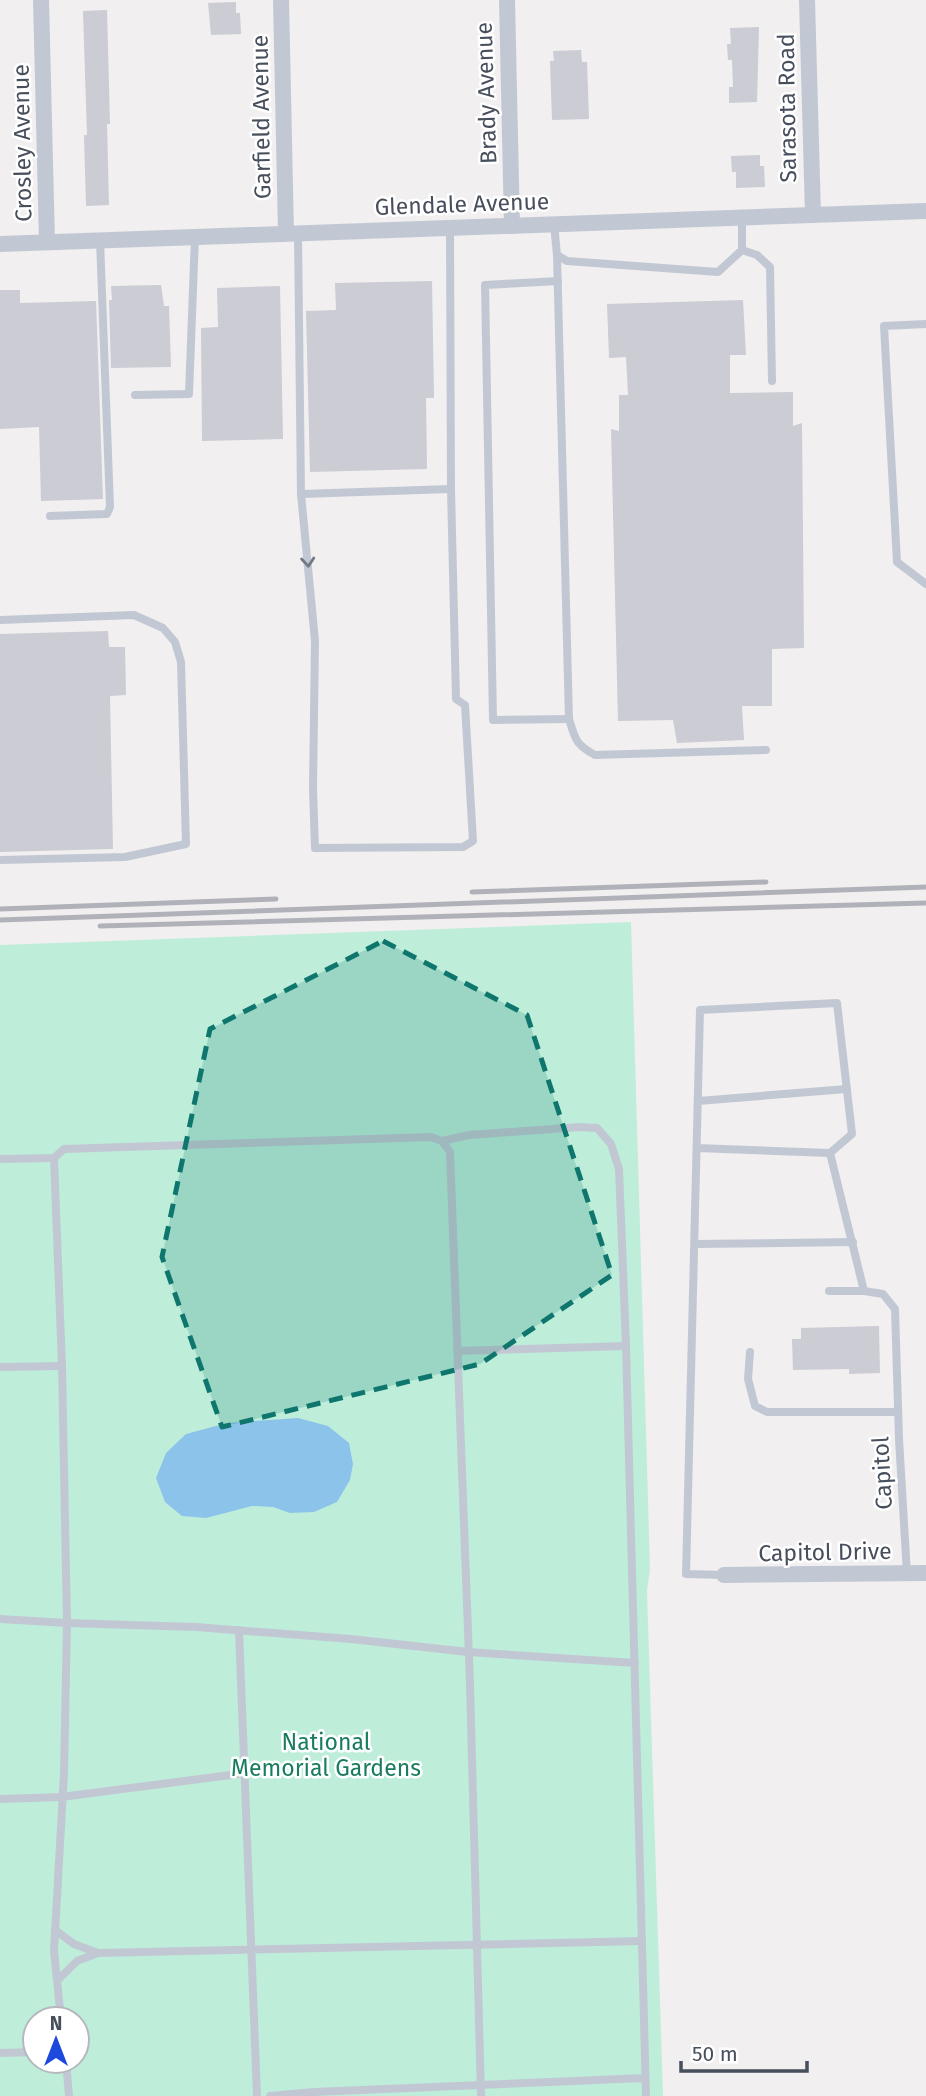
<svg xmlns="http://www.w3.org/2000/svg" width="926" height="2096" font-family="'Fira Sans',sans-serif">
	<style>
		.green { fill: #beeeda; fill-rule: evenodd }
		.water { fill: #8cc3ea }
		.building { fill: #cbccd4 }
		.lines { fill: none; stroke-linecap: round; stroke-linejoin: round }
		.lane { stroke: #c2c8d3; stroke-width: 8 }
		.street { stroke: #c2c8d3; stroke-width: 16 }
		.rail { stroke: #b1b2b9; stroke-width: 5 }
		.oneway { stroke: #727986 }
		.marked { fill: #0f766e; fill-opacity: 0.2; stroke: #0f766e; stroke-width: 5; stroke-dasharray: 14 9; stroke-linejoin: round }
		.labels { text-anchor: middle; stroke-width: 5; stroke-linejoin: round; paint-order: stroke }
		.street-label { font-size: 23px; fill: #474e5c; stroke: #fff }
		.park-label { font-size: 23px; fill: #197c5f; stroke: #fff }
	</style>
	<rect width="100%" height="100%" fill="#f1efef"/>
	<!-- green -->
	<path class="green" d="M 631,922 L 650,1569 L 647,1591 L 663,2096 L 0,2096 L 0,945 ZM 35,2019 L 77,2019 L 77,2061 L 35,2061 Z"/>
	<!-- water -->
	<polygon class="water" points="298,1418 328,1426 349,1443 353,1464 350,1480 337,1502 314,1512 290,1513 273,1507 252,1506 206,1518 182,1516 165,1502 156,1478 166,1453 186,1434 227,1423"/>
	<!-- building -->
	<g class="building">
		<polygon points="236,2 236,13 240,13 241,34 211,35 208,3"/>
		<polygon points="107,10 110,124 107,124 109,205 86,206 84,135 87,135 83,11"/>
		<polygon points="759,27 757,102 729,103 729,87 733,87 732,60 728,60 727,44 731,44 730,28"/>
		<polygon points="581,50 582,62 587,62 589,119 552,120 550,61 554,61 553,51"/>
		<polygon points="760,155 760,166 764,166 765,187 736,188 736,172 732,172 731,156"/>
		<polygon points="432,281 434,398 426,398 427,469 310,472 306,311 336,310 335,283"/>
		<polygon points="161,285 164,306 169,306 171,367 111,368 109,300 112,300 111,286"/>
		<polygon points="280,286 283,439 202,441 201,328 218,327 217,288"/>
		<polygon points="0,290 20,290 20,303 96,301 103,499 41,501 39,427 0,429"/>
		<polygon points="743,300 746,355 730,355 730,393 793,392 793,426 802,423 804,648 772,649 772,706 742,706 744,740 677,743 673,720 618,721 611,429 619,431 619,395 628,395 626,357 609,358 607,304"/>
		<polygon points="108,631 109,647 125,647 126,695 110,696 113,849 0,852 0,634"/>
		<polygon points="879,1326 880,1373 849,1374 849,1369 793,1370 792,1339 801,1339 801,1328"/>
	</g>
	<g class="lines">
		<!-- lane -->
		<g class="lane">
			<polyline points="554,224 557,255 567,261 718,272 742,250 742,218"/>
			<polyline points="298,233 301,494 451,489 450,228"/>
			<polyline points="742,250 757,255 770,267 772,381"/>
			<path d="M 557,255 L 569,719 C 575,739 576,745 595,755 L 766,750"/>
			<polyline points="558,281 485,285 493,720 569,719"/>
			<polyline points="926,324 884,326 897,562 926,584"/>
			<polyline points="135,395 189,394 195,237"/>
			<polyline points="301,494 315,641 313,789 315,848 463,847 473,841 465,705 456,699 451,489"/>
			<polyline points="50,516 107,514 110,507 100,240"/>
			<polyline points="0,620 134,615 163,628 175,642 181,662 186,844 125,857 0,860"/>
			<polyline points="698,1101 847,1089"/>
			<polyline points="442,1141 469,1135 580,1127 597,1128 611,1144 619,1169 626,1346"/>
			<path d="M 697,1148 L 830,1153 L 852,1134 L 837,1003 L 700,1010 C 695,1198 691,1386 686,1574 L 724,1575"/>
			<polyline points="830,1153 864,1291"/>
			<polyline points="0,1159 54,1158"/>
			<polyline points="695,1244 853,1242"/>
			<polyline points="829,1291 864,1291 883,1294 895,1309 899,1439 907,1574"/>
			<polyline points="457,1351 626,1346 646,2096"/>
			<polyline points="750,1352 748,1379 755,1406 767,1412 898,1412"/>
			<polyline points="0,1367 62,1366"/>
			<polyline points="0,1619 67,1623 196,1627 351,1639 468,1652 635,1663"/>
			<polyline points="239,1630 257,2096"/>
			<polyline points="0,1799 61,1797 246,1773"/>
			<polyline points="55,1930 74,1944 98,1953 642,1941"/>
			<polyline points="58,1980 77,1961 98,1953"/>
			<polyline points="61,2019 54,1951 64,1773 67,1623 62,1366 54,1158 64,1149 431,1137 442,1141 450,1152 470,1684 481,2096"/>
			<polyline points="0,2053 35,2052"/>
			<polyline points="66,2061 69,2096"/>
			<polyline points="270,2096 314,2092 645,2078"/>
		</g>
		<!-- street -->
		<g class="street">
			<polyline points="41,0 47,242"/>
			<polyline points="281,0 286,233"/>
			<polyline points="507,0 512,226"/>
			<polyline points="807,0 813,215"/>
			<polyline points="0,244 926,211"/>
			<polyline points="724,1575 926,1573"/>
		</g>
		<!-- rail -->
		<g class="rail">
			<polyline points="472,892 766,882"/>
			<polyline points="0,909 276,899"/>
			<polyline points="0,920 926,887"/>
			<polyline points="100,926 926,903"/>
		</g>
	</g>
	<!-- one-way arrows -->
	<defs><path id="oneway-chevron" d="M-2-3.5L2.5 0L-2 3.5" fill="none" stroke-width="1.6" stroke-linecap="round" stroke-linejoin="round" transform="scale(1.75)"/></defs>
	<use class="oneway" href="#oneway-chevron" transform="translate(308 562) rotate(85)"/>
	<!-- marked area -->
	<path class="marked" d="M 383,941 L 527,1015 L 612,1275 L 480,1364 L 222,1427 L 162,1257 L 210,1029 Z"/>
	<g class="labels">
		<!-- street labels -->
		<g class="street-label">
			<text transform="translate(486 93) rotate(-92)" y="8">Brady Avenue</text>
			<text transform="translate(787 108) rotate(-91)" y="8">Sarasota Road</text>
			<text transform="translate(261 117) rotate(-91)" y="8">Garfield Avenue</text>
			<text transform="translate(22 143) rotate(-91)" y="8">Crosley Avenue</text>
			<text transform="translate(462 204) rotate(-2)" y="8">Glendale Avenue</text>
			<text transform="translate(882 1473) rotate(-93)" y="8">Capitol</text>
			<text transform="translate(825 1552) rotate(-1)" y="8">Capitol Drive</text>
		</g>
		<!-- park labels -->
		<g class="park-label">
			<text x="326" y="1750">National<tspan x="326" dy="26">Memorial Gardens</tspan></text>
		</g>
	</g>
	<!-- north arrow -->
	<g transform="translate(56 2040)"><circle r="33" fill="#ffffff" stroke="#b5b8be" stroke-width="2"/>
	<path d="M0-5L12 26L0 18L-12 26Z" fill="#1d49dd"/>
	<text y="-10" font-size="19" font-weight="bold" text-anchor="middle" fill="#474e5c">N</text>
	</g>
	<!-- scale -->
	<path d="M681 2061v10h126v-10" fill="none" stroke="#474e5c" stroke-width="3.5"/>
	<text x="692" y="2061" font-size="21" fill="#474e5c" stroke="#ffffff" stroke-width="5" paint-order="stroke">50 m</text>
</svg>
